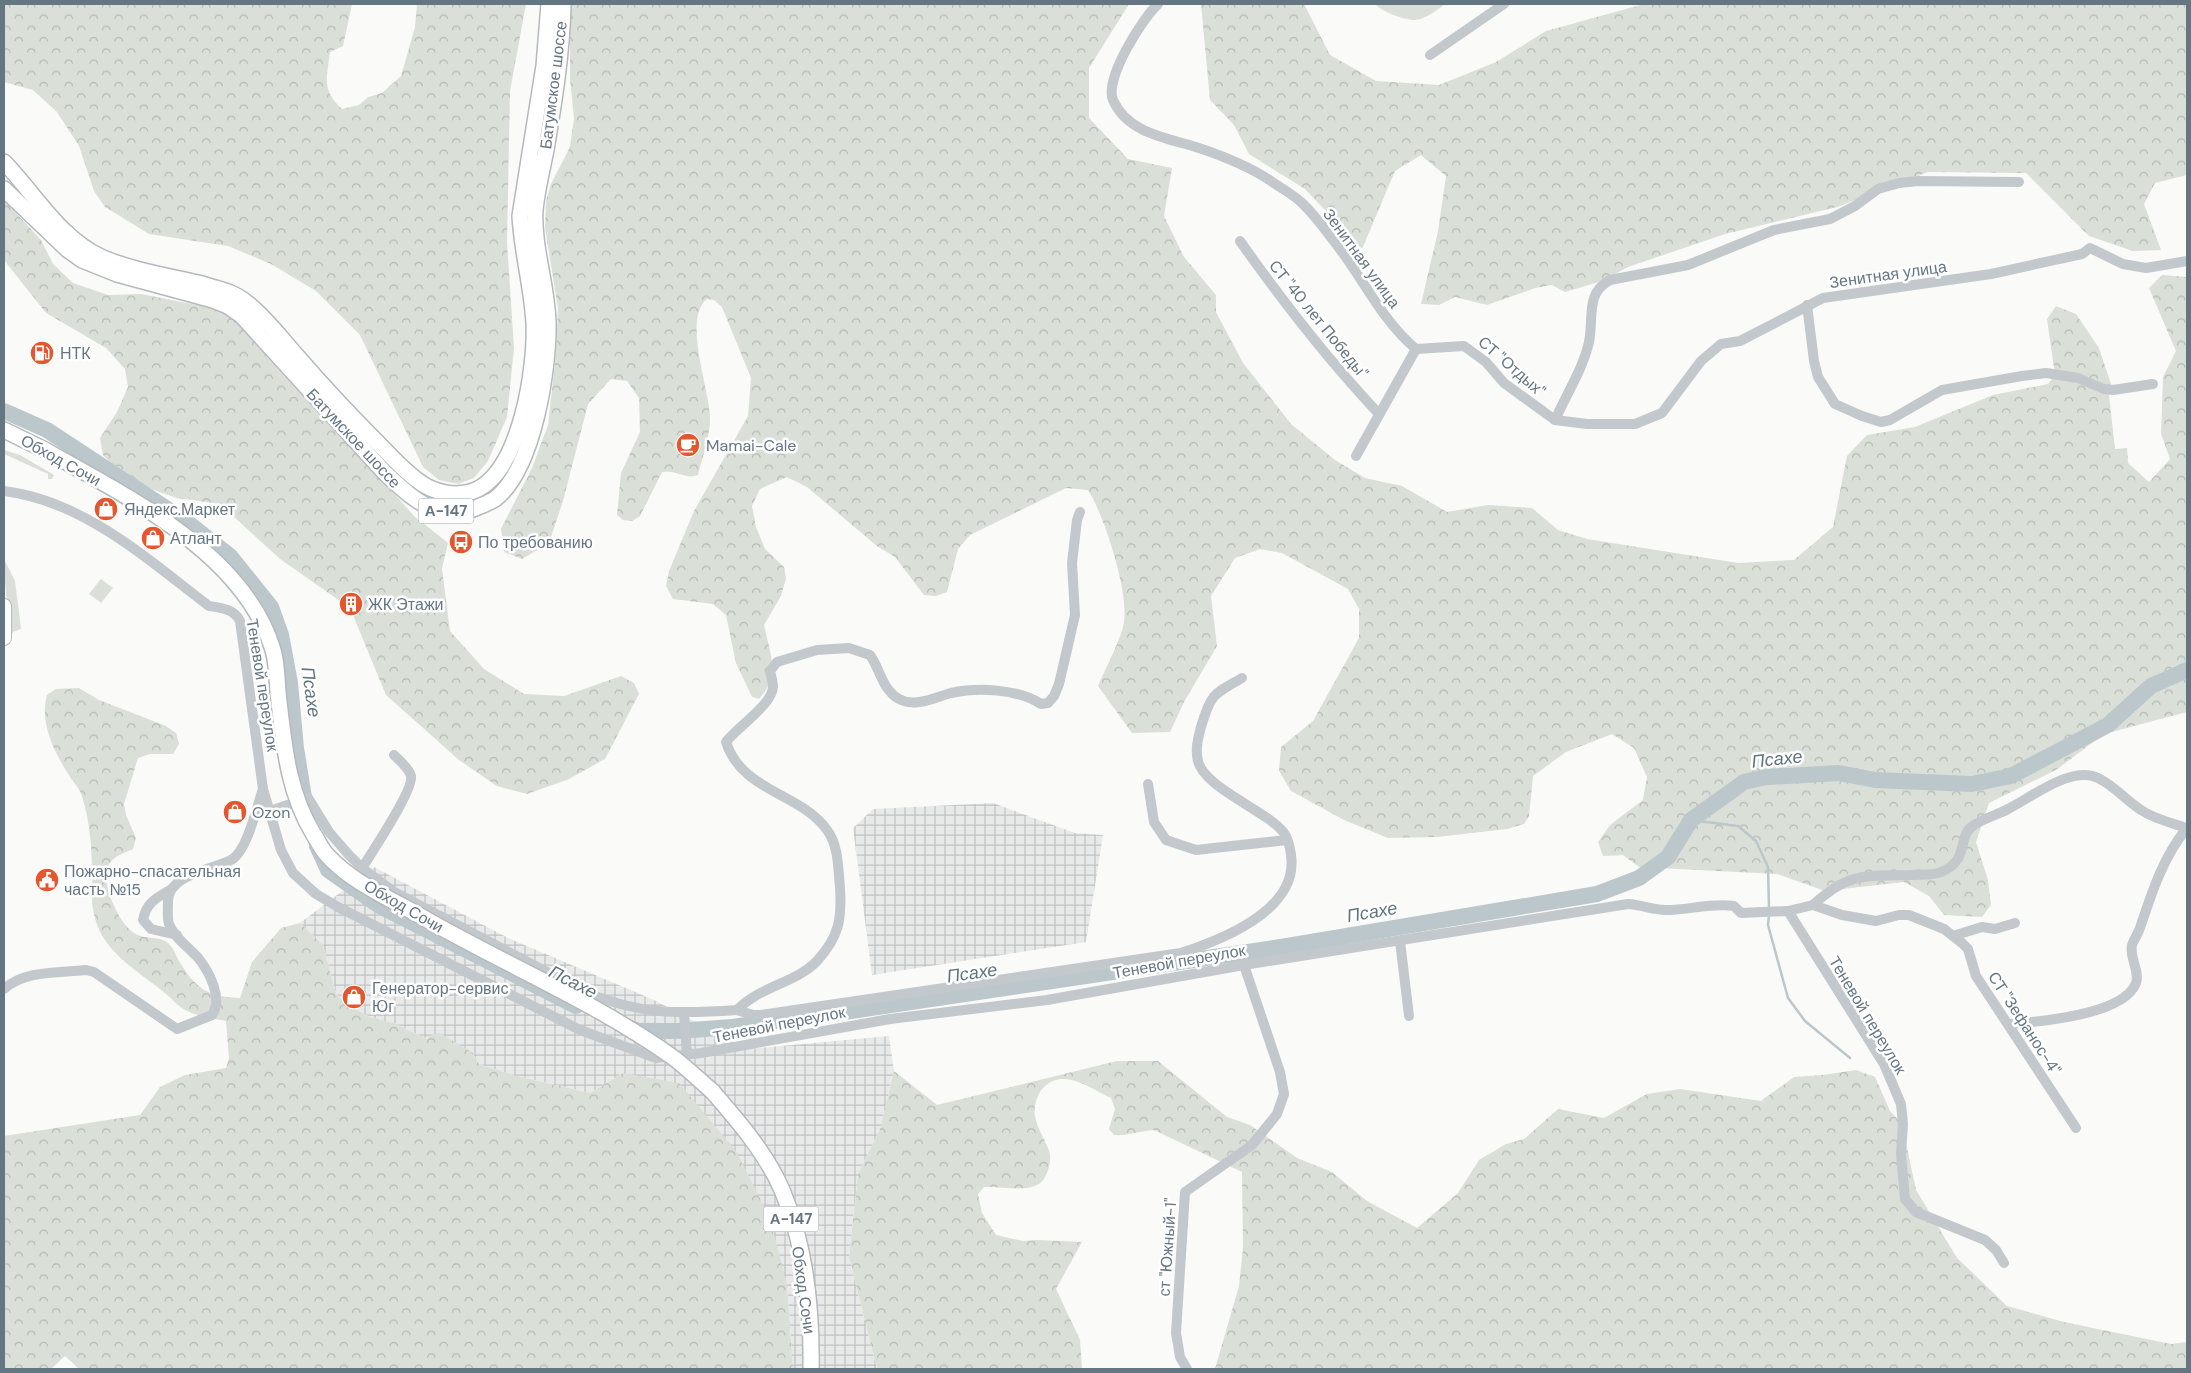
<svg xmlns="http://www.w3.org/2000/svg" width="2191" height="1373" font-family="'DM Sans',sans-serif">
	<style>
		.industrial { fill: url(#industrial-grid) }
		.green { fill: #dadfd7 }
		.forest { fill: url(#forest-crowns) }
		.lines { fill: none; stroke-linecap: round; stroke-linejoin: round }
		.stream { stroke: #bbc7cb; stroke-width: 2.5 }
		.river { stroke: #bbc7cb; stroke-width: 16 }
		.major-casing { stroke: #b5babe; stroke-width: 16 }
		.highway-casing { stroke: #b4b9bd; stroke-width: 18 }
		.minor { stroke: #c3c8cc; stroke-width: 10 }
		.major { stroke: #fff; stroke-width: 14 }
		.highway { stroke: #fff; stroke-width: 15 }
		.highway-bridge-casing { stroke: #b4b9bd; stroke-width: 18; stroke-linecap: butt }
		.highway-bridge { stroke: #fff; stroke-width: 15 }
		.labels { text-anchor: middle; stroke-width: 5; stroke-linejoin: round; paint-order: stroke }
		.shield { fill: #fff; stroke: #939fa8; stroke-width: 1 }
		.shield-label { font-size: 15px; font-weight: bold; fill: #657683 }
		.street-label { font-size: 16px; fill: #657683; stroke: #fff }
		.poi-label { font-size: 16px; fill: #657683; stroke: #fff; text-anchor: start }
		.water-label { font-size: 18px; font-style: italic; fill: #60757c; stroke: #fff }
	</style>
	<defs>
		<pattern id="industrial-grid" width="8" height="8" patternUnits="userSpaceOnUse" patternTransform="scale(1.25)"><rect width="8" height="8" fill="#e8e9e9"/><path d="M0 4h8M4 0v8" fill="none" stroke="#c0c1c2"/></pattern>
		<pattern id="forest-crowns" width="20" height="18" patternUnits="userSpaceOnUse" patternTransform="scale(1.25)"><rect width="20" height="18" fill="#dadfd7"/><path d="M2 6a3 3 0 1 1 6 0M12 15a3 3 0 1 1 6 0" fill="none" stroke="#b4b9b4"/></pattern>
	</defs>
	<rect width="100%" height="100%" fill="#fafaf8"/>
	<!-- industrial -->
	<g class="industrial">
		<polygon points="993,803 1075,833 1103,835 1086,942 872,975 853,828 873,809"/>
		<polygon points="374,867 508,938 654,1000 747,1049 889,1036 894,1071 880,1129 858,1174 849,1257 877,1369 793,1369 787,1285 623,1073 590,1093 517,1076 479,1064 394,1023 372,1018 346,1004 336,993 323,945 300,923"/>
	</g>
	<!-- green -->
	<g class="green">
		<path d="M 1375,4 L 1445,4 C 1437,10 1425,20 1414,20 C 1404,20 1381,11 1375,4 Z"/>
		<polygon points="4,450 20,455 54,475 52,479 48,479 48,474 4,454"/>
		<path d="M 4,559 L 15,581 L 21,629 L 13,632 L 10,637 C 9,611 4,586 4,559 Z"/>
		<polygon points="101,579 113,588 101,603 89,594"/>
	</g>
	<!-- forest -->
	<g class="forest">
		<path d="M 4,4 L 352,4 L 343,46 L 330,52 C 327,78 321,90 342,109 L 359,105 L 368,97 L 382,93 L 401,76 L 415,27 L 417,4 L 526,4 L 510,91 L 507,242 L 514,348 L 507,417 L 488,461 L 474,478 L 458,484 L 439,480 L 423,467 L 360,335 L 316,291 L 271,264 L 228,246 L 149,234 L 105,207 L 94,191 L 79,146 L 57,112 L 33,90 L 4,82 Z"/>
		<path d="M 570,4 L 1129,4 L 1089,68 L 1089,118 L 1128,159 L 1172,168 L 1164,216 L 1184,257 L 1216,295 L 1216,312 L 1243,363 L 1291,424 L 1335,460 L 1365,478 L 1402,486 L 1447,512 L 1488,505 L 1532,508 L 1558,530 L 1587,539 L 1738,563 L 1794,560 L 1833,527 L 1847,456 L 1867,435 L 1915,427 L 1993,395 L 2048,384 L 2055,375 L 2047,319 L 2056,306 L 2076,314 L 2099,348 L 2111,384 L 2109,395 L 2115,449 L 2127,448 L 2128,463 L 2149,482 L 2170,459 L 2161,434 L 2163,377 L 2176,351 L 2149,288 L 2162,275 L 2187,277 L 2187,712 L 2104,734 L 2056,770 L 1989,803 L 1976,842 L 1988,880 L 1991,905 L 1982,917 L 1944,915 L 1929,896 L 1904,882 L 1825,891 L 1777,874 L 1639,867 L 1623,855 L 1603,856 L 1598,842 L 1610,825 L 1643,800 L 1647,777 L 1634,748 L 1612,734 L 1566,752 L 1533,776 L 1529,816 L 1524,824 L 1507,829 L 1437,837 L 1388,838 L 1344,820 L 1291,791 L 1279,771 L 1281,747 L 1313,721 L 1359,638 L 1359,609 L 1348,589 L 1282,553 L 1260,549 L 1235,558 L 1211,596 L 1217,646 L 1184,702 L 1170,732 L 1132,733 L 1098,686 C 1105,670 1122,637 1124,622 C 1129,592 1104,515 1088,490 L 1066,488 L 970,535 L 958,549 L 947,592 L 936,596 L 924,595 L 895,557 L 877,546 L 807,487 L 787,477 L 760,489 L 752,506 L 756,527 L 765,549 L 784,567 L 786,578 L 781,596 L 764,625 C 770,654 781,675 759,699 L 752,697 L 736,663 L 726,615 L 713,604 L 673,599 L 666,586 L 669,571 L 694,511 L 748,416 L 751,378 L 722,307 L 714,300 L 707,299 C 682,319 710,389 710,419 C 710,437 702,458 698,475 C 685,480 675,469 662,472 L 640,516 L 632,521 L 623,520 L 617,515 L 621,473 L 640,432 L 639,398 L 627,381 L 611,379 L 588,404 L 563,501 L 549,543 L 522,559 L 504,552 L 501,529 L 532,468 L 548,425 L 556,354 L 558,308 L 545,228 L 546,201 L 551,184 L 570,147 L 574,118 L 570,79 Z"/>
		<polygon points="1201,4 1304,4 1330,55 1376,81 1439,85 1496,62 1546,31 1644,4 2187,4 2187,175 2155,183 2144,204 2161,250 2133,251 2089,236 2026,173 1928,172 1837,207 1725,234 1628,267 1602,281 1565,292 1552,285 1535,288 1487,305 1455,297 1439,305 1421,304 1438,231 1446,176 1421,155 1395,171 1362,249 1305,189 1249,154 1234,125 1210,100"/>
		<polygon points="4,200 41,240 53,264 73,283 108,295 141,294 212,308 240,320 414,516 448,543 442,569 450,631 484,669 524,694 564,696 621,676 634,683 639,694 605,759 569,779 527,794 497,786 459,760 386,695 350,608 280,559 220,504 177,498 128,481 103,455 100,438 117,412 128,387 125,369 106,348 46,313 4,260"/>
		<path d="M 79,688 L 99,700 L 166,726 L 176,733 L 179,744 L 173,754 L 150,754 L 138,758 L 124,804 L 126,815 L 136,838 L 133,849 C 122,854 110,857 107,870 C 102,887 121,929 138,935 C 149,940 161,935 170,945 C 174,949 176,956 179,961 C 196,989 208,997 240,998 L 252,962 L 281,928 L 300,923 L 323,945 L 336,993 L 346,1004 L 372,1018 L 394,1023 L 427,1039 L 432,1034 L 440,1033 L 473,1053 L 479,1064 L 517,1076 L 590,1093 L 623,1073 L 679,1083 L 736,1151 L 770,1218 L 787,1285 L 793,1369 L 79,1369 L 65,1356 L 51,1369 L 4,1369 L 4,1136 L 140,1115 L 160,1087 L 185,1075 L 226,1068 L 229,1058 L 226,1021 C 212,1018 194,1016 182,1008 C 176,1004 171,998 165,993 C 136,969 99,951 93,909 C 91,898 93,886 92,875 C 92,848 90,822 82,796 C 80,789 74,783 70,777 C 55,753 39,724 47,695 L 56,689 Z"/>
		<path d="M 1117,1061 L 1158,1061 L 1227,1117 L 1250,1125 L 1297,1158 L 1332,1172 L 1367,1201 L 1417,1228 L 1458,1193 L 1479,1160 L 1506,1144 L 1524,1139 L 1558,1109 L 1604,1118 L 1647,1094 L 1680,1089 L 1761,1101 L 1794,1077 L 1823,1075 L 1856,1070 L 1875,1077 L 1890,1111 L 1902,1124 L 1916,1190 L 1957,1258 L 2007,1306 L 2064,1322 L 2171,1344 L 2187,1342 L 2187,1369 L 1215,1369 L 1239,1286 L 1243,1248 L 1242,1172 L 1154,1130 C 1139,1131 1128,1136 1114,1135 L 1109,1129 L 1115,1109 L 1111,1098 C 1090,1088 1063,1067 1043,1088 C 1037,1094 1033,1108 1035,1116 C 1037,1130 1049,1145 1050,1155 C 1051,1165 1046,1181 1037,1185 C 1023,1192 1000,1186 984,1187 L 978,1194 L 982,1213 L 996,1235 L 1023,1241 L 1038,1240 L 1082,1242 L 1056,1289 L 1080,1340 L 1082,1369 L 877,1369 L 849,1257 L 858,1174 L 880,1129 L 894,1071 L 937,1105 Z"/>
	</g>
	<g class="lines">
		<!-- stream -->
		<g class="stream">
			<polyline points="1691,820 1738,826 1756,841 1768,867 1769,909"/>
			<polyline points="1769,914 1768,925 1788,998 1805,1021 1850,1058"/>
		</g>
		<!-- river -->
		<g class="river">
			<polyline points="4,411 47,430 187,522 230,556 271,607 281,635 290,683 296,748 307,816"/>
			<polyline points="317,846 328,870 378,905 576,1006"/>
			<polyline points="627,1027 639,1031 678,1031 732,1027 851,1011 1281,947 1597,894 1639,878 1668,857 1691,820 1744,782 1767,777 1839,773 1875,780 1972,784 2011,776 2108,725 2151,686 2187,670"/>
		</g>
		<!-- major casing -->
		<g class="major-casing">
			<polyline id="major" points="4,606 4,638"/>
		</g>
		<!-- highway casing -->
		<g class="highway-casing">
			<g id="highway">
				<path d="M 4,162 C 35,194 61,240 103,258 C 132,270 167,276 198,283 C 215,288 233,291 247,303 C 266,318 280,337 296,355 C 321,384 348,413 375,440 C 389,454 402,469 417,480 C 433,493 457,498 476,490 C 521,469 536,367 534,323 C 532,287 522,252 520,216 L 544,66 L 549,4"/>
				<path d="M 4,189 L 68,250 L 82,260 L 117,274 L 213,300 L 228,306 L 241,315 L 385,473 C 400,487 415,502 434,509 C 447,514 465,513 478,507 C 483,505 490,502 495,499 C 534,469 549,368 548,322 C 547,284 533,248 535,210 C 537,190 542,170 546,150 C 554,102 562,53 563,4"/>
				<polyline points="4,430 45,450"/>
				<path d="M 712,1091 C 738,1121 766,1153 782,1190 C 806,1246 812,1309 811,1369"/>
			</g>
		</g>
		<!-- minor -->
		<g class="minor">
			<path d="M 1158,4 C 1142,19 1104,79 1113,100 C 1128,134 1168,138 1199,148 C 1223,156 1250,167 1271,181 C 1281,188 1294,195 1302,203 C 1318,218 1332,239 1345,256 C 1368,288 1385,323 1416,349"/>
			<polyline points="1430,55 1504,4"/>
			<path d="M 1240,241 C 1283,302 1328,360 1379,414"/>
			<polyline points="1807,305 1814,361 1818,377 1835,404 1862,416 1881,422 1890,420 1942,390 2022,376 2046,373 2078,378 2104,389 2113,390 2153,384"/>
			<polyline points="1416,349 1464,346 1486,362 1504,383 1555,420 1587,424 1635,424 1662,413 1701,361 1721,344 1740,341 1823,298 1991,274 2082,254 2090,248 2123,264 2146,268 2187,261"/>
			<path d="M 1555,420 C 1566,395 1583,369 1589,342 C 1594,318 1585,293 1610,280 L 1688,265 L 1774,230 L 1830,219 L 1855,206 L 1878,189 L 1899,183 L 1918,181 L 2019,182"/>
			<polyline points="1356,456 1416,349"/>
			<path d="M 4,491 C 84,501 147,559 209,606 C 222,608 234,609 240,621 L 263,789 L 281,850 L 293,873 L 316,894 L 338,907 L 580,1030 L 656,1058 L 701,1053 L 890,1019 L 1047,1000 L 1244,965 L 1628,904 C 1643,905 1656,911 1671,910 C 1692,909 1713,903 1734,906 L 1741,913 L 1788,911 L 1813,905 L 1842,915 L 1876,921 L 1899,915 L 1909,915 L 1944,929 L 1962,943 L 1968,949 L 1976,976 L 2076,1128"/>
			<polyline points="1148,784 1154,822 1166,840 1196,850 1287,840"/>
			<path d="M 270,811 L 308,798 L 329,832 L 348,854 L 362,868 L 394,892 L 585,992 C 640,1015 679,1014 737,1010 C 760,986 796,983 817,961 C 839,937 842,919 840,888 C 838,869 839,846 827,830 C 801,793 742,792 726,742 C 737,727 772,705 773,687 C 773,682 771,676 770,671 L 777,662 L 817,650 L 849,648 L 870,655 C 880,669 883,691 899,699 C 915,708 936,697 951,693 C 978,687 1018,689 1041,704 L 1048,703 L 1054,696 L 1059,684 L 1075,615 L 1072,563 L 1077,520 L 1080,512"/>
			<path d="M 362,868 C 371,854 414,789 411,776 C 409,768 399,760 394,755"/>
			<path d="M 170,890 C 156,898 146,903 143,920 L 151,929 L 177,935"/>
			<path d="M 1813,905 C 1849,872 1864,876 1910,875 C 1920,874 1932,876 1941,872 C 1971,860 1956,836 1974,825 C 1984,818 1997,815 2008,809 C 2032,797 2072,765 2098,778 C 2115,786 2125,800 2141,810 C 2154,819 2172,823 2187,828"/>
			<polyline points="1788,911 1884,1064 1901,1104 1903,1124 1901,1154 1905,1199 1916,1212 1985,1240 1996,1250 2004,1263"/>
			<polyline points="1953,936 1982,927 1995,929 2015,923"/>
			<polyline points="1400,941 1409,1016"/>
			<path d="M 4,989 C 25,970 59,973 86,970 L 94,972 L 177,1029 L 212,1015 C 223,999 210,973 199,959 C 190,948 174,938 169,924 C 167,918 168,908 168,901 C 169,874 212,870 231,860 C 247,852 257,806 263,789"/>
			<path d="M 737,1010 L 753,1015 L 761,1015 L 1181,953 C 1221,940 1299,910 1291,855 C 1290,848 1289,840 1284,833 C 1268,811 1204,788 1198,761 C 1195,749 1198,739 1201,727 C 1211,693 1214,694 1242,678"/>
			<polyline points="684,1013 687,1055"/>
			<path d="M 2009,1024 C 2038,1022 2124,1015 2136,983 C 2140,971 2129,957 2132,945 C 2134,939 2138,934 2140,928 C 2152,892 2163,857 2187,828"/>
			<polyline points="1187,1369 1180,1357 1176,1333 1185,1192 1252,1145 1277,1114 1284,1094 1280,1072 1244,965"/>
		</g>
		<!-- major -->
		<use href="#major" class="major"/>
		<!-- highway -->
		<use href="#highway" class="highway"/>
		<!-- highway-bridge casing -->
		<g class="highway-bridge-casing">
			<path id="highway-bridge" d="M 45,450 C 126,496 245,554 273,650 C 277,663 277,679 278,693 C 284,743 287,791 314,835 C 318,841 322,850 327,855 C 350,881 387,897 417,914 C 501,963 592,1000 671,1056 C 685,1066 698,1079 712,1091"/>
		</g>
		<!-- highway-bridge -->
		<use href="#highway-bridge" class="highway-bridge"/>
	</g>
	<!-- icons -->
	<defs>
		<g id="fuel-disc" transform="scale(1.25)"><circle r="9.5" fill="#e4572e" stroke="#fff"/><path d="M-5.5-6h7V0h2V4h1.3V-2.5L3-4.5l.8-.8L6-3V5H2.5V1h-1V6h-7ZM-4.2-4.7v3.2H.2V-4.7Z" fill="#fff"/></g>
		<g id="cafe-disc" transform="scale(1.25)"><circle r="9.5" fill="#e4572e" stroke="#fff"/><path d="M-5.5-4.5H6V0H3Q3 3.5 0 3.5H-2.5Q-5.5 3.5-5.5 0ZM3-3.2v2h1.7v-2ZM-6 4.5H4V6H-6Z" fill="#fff"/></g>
		<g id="shop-disc" transform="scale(1.25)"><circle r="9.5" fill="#e4572e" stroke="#fff"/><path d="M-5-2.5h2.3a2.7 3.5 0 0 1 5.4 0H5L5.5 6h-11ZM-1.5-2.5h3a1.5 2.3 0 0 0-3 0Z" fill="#fff"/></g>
		<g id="bus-disc" transform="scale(1.25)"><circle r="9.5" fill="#e4572e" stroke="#fff"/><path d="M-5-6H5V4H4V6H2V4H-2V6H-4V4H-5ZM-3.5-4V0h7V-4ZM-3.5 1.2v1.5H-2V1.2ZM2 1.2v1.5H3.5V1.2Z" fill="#fff"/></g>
		<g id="building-disc" transform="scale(1.25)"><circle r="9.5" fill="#e4572e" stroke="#fff"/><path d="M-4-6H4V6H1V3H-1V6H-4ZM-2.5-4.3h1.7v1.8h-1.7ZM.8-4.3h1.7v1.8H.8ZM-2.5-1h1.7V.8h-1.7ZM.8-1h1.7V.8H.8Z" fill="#fff"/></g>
		<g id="civic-disc" transform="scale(1.25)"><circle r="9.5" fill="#e4572e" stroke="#fff"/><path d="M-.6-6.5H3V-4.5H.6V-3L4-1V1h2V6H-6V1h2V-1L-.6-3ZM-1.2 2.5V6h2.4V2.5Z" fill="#fff"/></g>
	</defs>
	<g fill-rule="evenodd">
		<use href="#fuel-disc" x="42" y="353"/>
		<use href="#cafe-disc" x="688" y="445"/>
		<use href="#shop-disc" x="106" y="509"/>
		<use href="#shop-disc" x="153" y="538"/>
		<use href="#bus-disc" x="461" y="542"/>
		<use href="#building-disc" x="351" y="604"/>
		<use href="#shop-disc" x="235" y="812"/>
		<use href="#civic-disc" x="47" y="880"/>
		<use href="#shop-disc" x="354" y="997"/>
	</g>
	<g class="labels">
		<!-- shield labels -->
		<g class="shield">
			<rect x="418.5" y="498.5" width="55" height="25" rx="4"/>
			<rect x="763.5" y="1206.5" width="55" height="25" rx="4"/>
		</g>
		<g class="shield-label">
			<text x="446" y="516">А-147</text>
			<text x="791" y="1224">А-147</text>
		</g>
		<!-- street labels -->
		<g class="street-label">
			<text transform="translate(553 85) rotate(-83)" y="6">Батумское шоссе</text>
			<text transform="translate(1362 258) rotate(54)" y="6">Зенитная улица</text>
			<text transform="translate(1888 274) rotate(-8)" y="6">Зенитная улица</text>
			<text transform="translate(1319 319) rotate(51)" y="6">СТ "40 лет Победы"</text>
			<text transform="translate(1512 366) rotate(41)" y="6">СТ "Отдых"</text>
			<text transform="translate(354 438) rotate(47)" y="6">Батумское шоссе</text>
			<text transform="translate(61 460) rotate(29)" y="6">Обход Сочи</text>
			<text transform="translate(263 685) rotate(81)" y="6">Теневой переулок</text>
			<text transform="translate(404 906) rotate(30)" y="6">Обход Сочи</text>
			<text transform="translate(1179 961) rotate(-10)" y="6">Теневой переулок</text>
			<text transform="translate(1868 1015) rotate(59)" y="6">Теневой переулок</text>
			<text transform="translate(2025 1023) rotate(57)" y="6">СТ "Зефанос-4"</text>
			<text transform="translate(779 1024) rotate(-11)" y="6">Теневой переулок</text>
			<text transform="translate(1167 1247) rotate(-86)" y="6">ст "Южный-1"</text>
			<text transform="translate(804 1290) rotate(82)" y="6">Обход Сочи</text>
		</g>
		<!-- poi labels -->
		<g class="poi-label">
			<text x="60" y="359">НТК</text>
			<text x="706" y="451">Mamai-Cale</text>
			<text x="124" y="515">Яндекс.Маркет</text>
			<text x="170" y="544">Атлант</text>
			<text x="478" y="548">По требованию</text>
			<text x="368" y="610">ЖК Этажи</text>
			<text x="252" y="818">Ozon</text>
			<text x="64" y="877">Пожарно-спасательная<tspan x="64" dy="18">часть №15</tspan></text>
			<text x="372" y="994">Генератор-сервис<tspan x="372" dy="18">Юг</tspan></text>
		</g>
		<!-- water labels -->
		<g class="water-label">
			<text transform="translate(311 692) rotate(82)" y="6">Псахе</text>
			<text transform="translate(1777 759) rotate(-6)" y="6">Псахе</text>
			<text transform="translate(1372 912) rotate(-10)" y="6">Псахе</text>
			<text transform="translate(972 973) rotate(-8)" y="6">Псахе</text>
			<text transform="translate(573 982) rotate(27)" y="6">Псахе</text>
		</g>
	</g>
	<!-- border -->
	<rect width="2191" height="1373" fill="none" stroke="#657683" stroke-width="10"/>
</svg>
